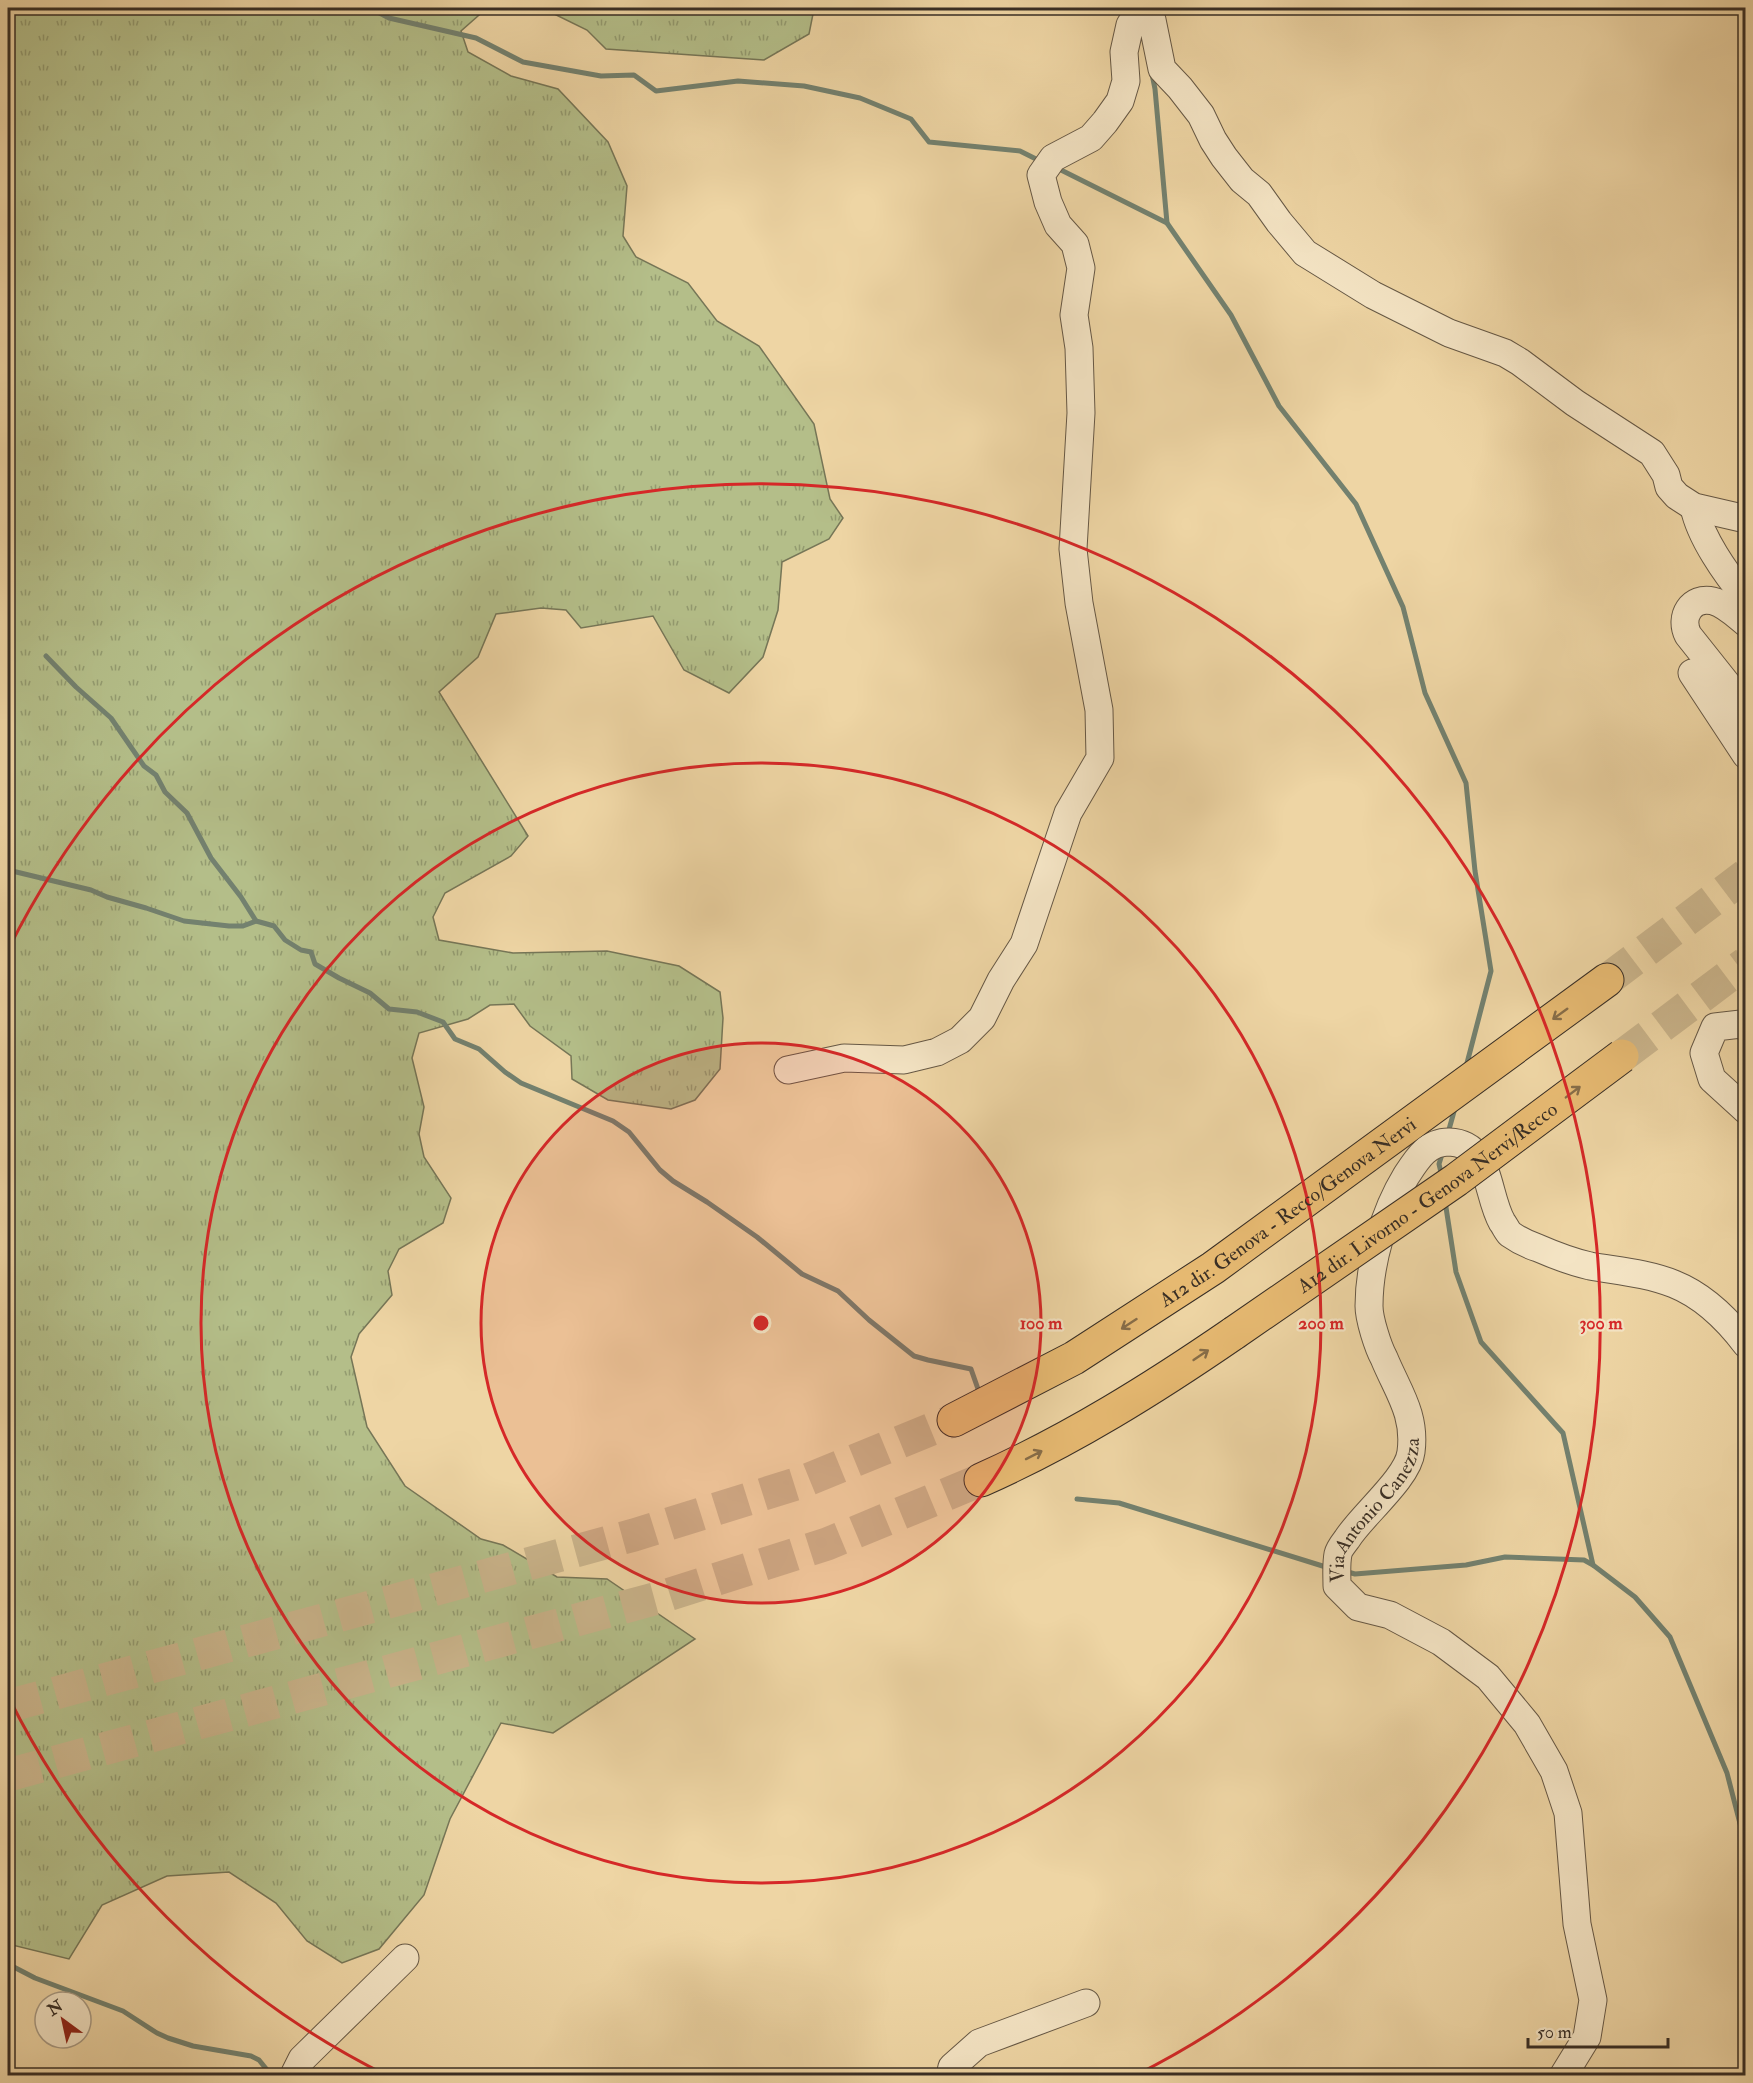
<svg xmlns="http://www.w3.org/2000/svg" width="1753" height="2083" font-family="'IM FELL Double Pica',serif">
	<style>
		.grass { fill: url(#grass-tufts); stroke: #767657; stroke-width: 1.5 }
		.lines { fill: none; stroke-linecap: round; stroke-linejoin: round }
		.stream { stroke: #73816f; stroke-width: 5 }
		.highway-tunnel { stroke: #cab48b; stroke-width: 33; stroke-dasharray: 33 16; stroke-linecap: butt }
		.minor-casing { stroke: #665845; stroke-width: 29 }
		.highway-casing { stroke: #382e25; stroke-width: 35 }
		.minor { stroke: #f4e4c4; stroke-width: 27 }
		.highway { stroke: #e7ba72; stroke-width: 33 }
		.highway-bridge-casing { stroke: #382e25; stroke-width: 35; stroke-linecap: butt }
		.highway-bridge { stroke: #e7ba72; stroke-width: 33 }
		.oneway { stroke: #876d48 }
		.ring { fill: none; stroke: #d62828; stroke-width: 3 }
		.labels { text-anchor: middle; stroke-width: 4.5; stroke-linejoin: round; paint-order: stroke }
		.street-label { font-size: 20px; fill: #382e25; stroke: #f4e4c4 }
		.centre { fill: #d62828; stroke: #f4e4c4; stroke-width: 3 }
		.ring-label { font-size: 18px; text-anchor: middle; font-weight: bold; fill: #d62828; stroke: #f4e4c4; stroke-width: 4.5; stroke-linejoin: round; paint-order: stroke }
	</style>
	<defs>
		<pattern id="grass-tufts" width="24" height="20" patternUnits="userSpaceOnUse" patternTransform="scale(1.5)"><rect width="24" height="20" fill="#b4be89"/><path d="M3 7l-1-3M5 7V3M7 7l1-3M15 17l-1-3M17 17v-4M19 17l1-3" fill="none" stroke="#939b70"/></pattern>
	</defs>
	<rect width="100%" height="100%" fill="#eed5a4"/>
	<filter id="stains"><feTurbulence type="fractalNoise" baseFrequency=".00333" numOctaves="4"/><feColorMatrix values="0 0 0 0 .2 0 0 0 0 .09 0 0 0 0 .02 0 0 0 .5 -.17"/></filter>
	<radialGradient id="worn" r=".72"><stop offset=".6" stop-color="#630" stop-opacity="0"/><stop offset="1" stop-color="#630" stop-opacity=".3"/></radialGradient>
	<!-- grass -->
	<g class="grass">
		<polygon points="8,8 487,8 461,31 468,52 511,76 558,89 608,142 627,186 623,236 636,257 688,283 717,321 759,346 814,424 830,499 843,518 829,539 782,562 778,610 763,657 729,693 684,670 653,616 581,628 566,610 541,608 496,614 478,657 439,692 528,836 511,856 445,893 433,917 439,940 513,953 607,951 679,966 720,992 723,1018 720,1069 695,1100 671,1109 608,1100 572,1079 571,1056 530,1026 514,1004 490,1005 468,1019 419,1033 412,1058 424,1107 419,1134 424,1157 451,1198 443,1223 399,1249 388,1271 392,1295 359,1334 351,1357 367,1427 405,1486 481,1539 503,1545 557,1577 607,1579 695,1639 553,1733 501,1723 450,1819 424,1895 379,1949 342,1963 307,1941 276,1903 229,1872 167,1876 102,1905 69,1959 8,1944"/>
		<polygon points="542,8 813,8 814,9 809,34 764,60 606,49 587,30"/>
	</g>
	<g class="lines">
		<!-- stream -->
		<g class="stream">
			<polyline points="370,8 389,18 476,38 523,62 601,76 634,75 656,91 738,81 804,86 860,98 911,119 929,142 1020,151 1040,161"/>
			<polyline points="1152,74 1155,89 1167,223"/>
			<polyline points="1057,168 1167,223 1231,315 1279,406 1356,504 1403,607 1425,693 1466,783 1475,871 1491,971 1466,1067"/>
			<polyline points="46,656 76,687 111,718 144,766 156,775 165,792 187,813 211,858 241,897 256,921"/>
			<polyline points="8,870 91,890 107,897 146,908 184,921 229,926 243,926 256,921 267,924 274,926 285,940 301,950 311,952 315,964 339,978 370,993 389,1009 417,1012 443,1022 455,1039 479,1049 505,1072 521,1083 613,1121 629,1132 660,1170 673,1181 707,1202 757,1237 802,1274 838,1291 869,1320 914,1356 928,1360 971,1369 978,1389"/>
			<polyline points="1448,1133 1455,1108"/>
			<polyline points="1442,1177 1439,1164 1443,1151"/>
			<polyline points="1445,1201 1456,1272 1481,1342 1563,1433 1593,1565 1635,1597 1670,1637 1727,1773 1746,1847"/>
			<polyline points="1077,1499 1119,1503 1329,1568"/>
			<polyline points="1344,1571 1355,1574 1466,1565 1505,1557 1584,1560 1593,1565"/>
			<polyline points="8,1964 35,1978 123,2011 157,2033 168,2038 193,2046 251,2056 259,2060 272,2076"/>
		</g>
		<!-- highway-tunnel -->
		<g class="highway-tunnel">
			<polyline points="1607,980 1746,875"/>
			<polyline points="1622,1056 1746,963"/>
			<polyline points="8,1706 634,1535 802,1482 954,1420"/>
			<polyline points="8,1775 661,1597 827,1544 981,1480"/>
		</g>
		<!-- minor casing -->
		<g class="minor-casing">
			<g id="minor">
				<path d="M 1694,507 C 1700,537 1726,574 1746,598"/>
				<path d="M 1746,623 C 1736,615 1725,604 1713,601 C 1691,596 1679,617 1688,635 L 1746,708"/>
				<polyline points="1692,673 1746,755"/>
				<polyline points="1746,1027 1741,1024 1715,1027 1704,1053 1712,1079 1746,1110"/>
				<polyline points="788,1070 844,1058 904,1060 937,1052 960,1040 982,1018 1001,980 1024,944 1068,813 1100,758 1099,710 1079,603 1073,549 1081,413 1079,348 1074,315 1081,268 1075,244 1058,225 1048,202 1041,175 1053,158 1091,138 1105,122 1120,101 1126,81 1124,52 1130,25 1134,19 1148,14 1152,20 1162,69 1180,88 1201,115 1213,140 1224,157 1242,180 1259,194 1279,222 1305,253 1373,295 1449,333 1505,353 1520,362 1575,403 1652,453 1666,475 1669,487 1677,496 1694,507 1746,519"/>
				<polyline points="296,2076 295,2073 302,2059 405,1958"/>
				<polyline points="950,2076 952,2067 979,2043 1086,2003"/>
				<path id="s1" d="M 1563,2076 L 1587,2037 L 1593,2000 L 1577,1924 L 1568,1813 L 1554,1771 L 1527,1724 L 1488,1677 L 1441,1642 L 1390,1615 L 1358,1607 L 1337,1586 C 1337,1576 1336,1564 1338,1554 C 1339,1549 1344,1543 1347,1539 C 1362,1515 1408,1478 1411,1452 C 1416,1414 1398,1392 1384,1358 C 1378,1347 1369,1319 1369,1306 C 1369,1264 1384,1212 1406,1176 C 1417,1159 1427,1142 1449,1142 C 1491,1143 1486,1194 1502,1222 C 1505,1226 1507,1231 1510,1234 C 1517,1239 1529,1245 1538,1248 C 1554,1255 1573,1262 1590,1266 C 1618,1271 1646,1273 1674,1284 C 1704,1296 1727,1319 1746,1344"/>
			</g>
		</g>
		<!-- highway casing -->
		<g class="highway-casing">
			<g id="highway">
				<path id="s2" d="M 954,1420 L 1074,1358 L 1213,1268 L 1607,980"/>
				<path d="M 981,1480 C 1071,1440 1154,1388 1234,1333"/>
			</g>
		</g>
		<!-- minor -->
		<use href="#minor" class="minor"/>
		<!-- highway -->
		<use href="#highway" class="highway"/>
		<!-- highway-bridge casing -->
		<g class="highway-bridge-casing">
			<g id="highway-bridge">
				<path id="s3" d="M 1234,1333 L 1456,1180 L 1622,1056"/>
			</g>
		</g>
		<!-- highway-bridge -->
		<use href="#highway-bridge" class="highway-bridge"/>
	</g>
	<!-- one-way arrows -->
	<defs><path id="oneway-shaft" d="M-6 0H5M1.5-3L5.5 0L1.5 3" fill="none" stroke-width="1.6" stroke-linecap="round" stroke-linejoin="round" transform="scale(1.5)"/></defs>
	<g class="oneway">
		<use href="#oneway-shaft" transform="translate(1560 1014) rotate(144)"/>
		<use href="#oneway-shaft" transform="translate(1573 1092) rotate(-37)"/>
		<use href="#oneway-shaft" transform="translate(1129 1324) rotate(147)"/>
		<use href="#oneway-shaft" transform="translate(1201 1355) rotate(-34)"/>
		<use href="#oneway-shaft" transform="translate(1034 1455) rotate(-27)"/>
	</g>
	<!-- distance rings -->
	<circle cx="761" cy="1323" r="280" fill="#d62828" fill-opacity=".12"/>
	<g class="ring">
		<circle cx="761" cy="1323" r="280"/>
		<circle cx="761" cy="1323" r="560"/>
		<path d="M386 2075A840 840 0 0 1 9 1698M9 948A840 840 0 1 1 1136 2075"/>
	</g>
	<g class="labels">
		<!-- street labels -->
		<g class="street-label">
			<text dy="7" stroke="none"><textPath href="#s3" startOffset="236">A12 dir. Livorno - Genova Nervi/Recco</textPath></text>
			<text dy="7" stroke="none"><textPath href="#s2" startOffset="394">A12 dir. Genova - Recco/Genova Nervi</textPath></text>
			<text dy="7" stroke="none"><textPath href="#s1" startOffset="699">Via Antonio Canezza</textPath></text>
		</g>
	</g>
	<circle cx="761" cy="1323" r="9" class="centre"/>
	<g class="ring-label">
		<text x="1041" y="1329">100 m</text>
		<text x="1321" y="1329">200 m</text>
		<text x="1601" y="1329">300 m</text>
	</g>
	<!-- margin -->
	<rect width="1753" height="2083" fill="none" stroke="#eed5a4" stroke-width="30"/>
	<rect x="9" y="9" width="1735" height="2065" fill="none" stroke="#382e25" stroke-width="3"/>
	<rect x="15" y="15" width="1723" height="2053" fill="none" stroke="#382e25" stroke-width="1.5"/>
	<!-- north arrow -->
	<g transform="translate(63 2020) rotate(327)"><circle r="28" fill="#f4e4c4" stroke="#a99b84" stroke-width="1.5"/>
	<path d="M0-4.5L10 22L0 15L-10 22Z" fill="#8f2418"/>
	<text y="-9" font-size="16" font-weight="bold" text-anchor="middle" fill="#382e25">N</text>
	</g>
	<!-- scale -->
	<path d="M1528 2038v9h140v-9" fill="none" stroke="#382e25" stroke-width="3"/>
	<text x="1537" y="2038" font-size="18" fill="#382e25" stroke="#f4e4c4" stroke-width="4.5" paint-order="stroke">50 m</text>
	<rect width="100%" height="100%" filter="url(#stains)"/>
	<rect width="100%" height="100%" fill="url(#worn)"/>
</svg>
